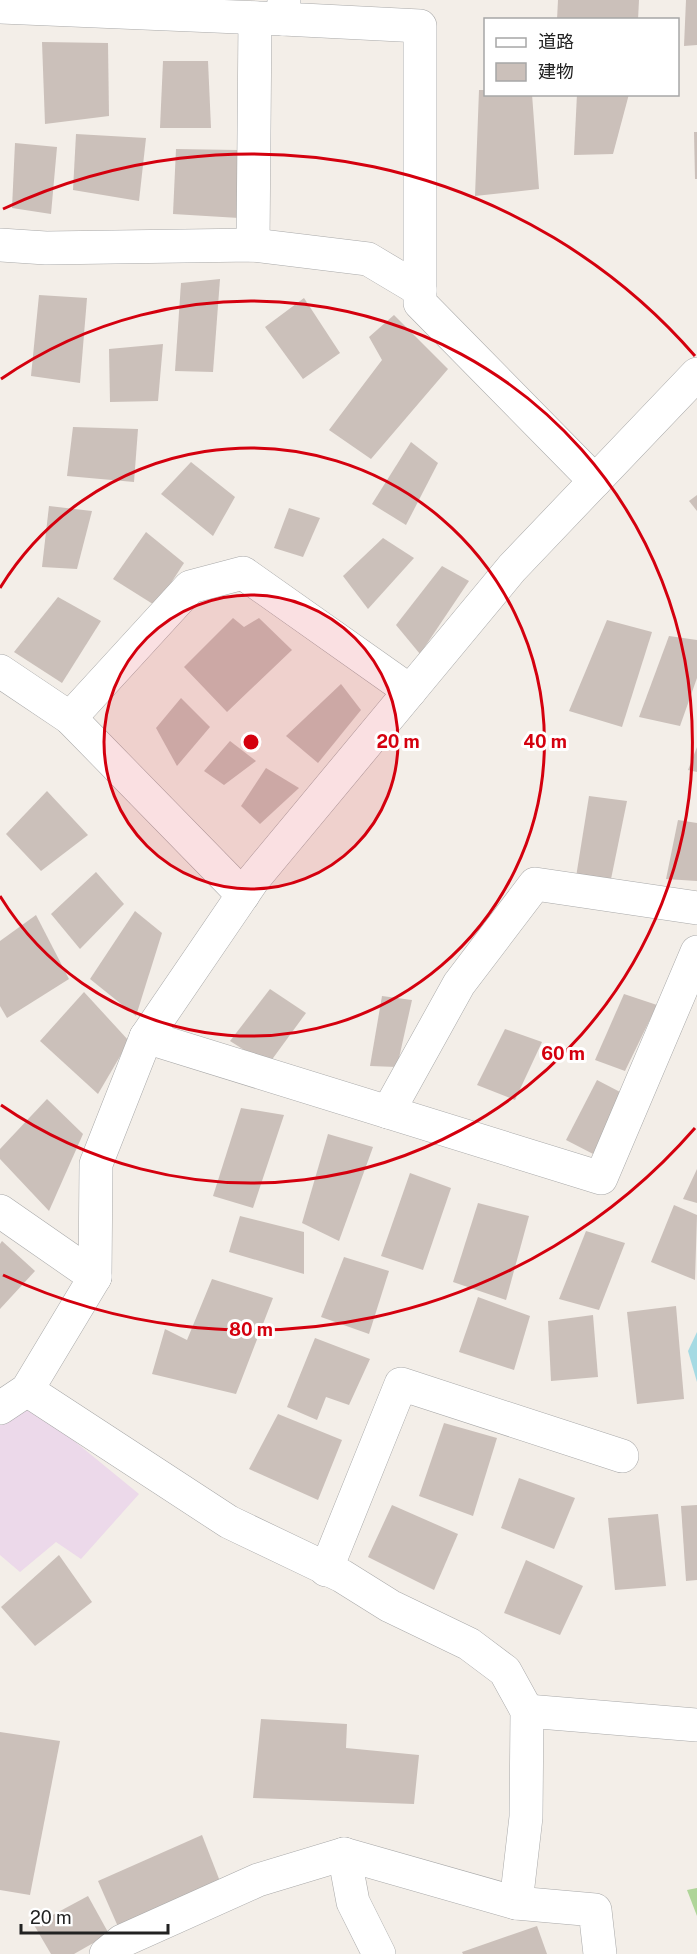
<svg xmlns="http://www.w3.org/2000/svg" width="697" height="1954" font-family="'Public Sans','Noto Sans JP',sans-serif">
	<style>
		.industrial { fill: #ecd9ea }
		.forest { fill: #afd599 }
		.water { fill: #a5dae3 }
		.building { fill: #cbc0ba }
		.lines { fill: none; stroke-linecap: round; stroke-linejoin: round }
		.minor-casing { stroke: #a9a9a9; stroke-width: 34 }
		.minor { stroke: #fff; stroke-width: 33 }
		.ring { fill: none; stroke: #d4000e; stroke-width: 3 }
		.centre { fill: #d4000e; stroke: #fff; stroke-width: 3 }
		.ring-label { font-size: 18px; text-anchor: middle; font-weight: bold; fill: #d4000e; stroke: #fff; stroke-width: 6; stroke-linejoin: round; paint-order: stroke }
	</style>
	<rect width="100%" height="100%" fill="#f3eee8"/>
	<!-- industrial -->
	<polygon class="industrial" points="29,1404 139,1494 81,1559 56,1542 20,1572 0,1555 0,1425"/>
	<!-- forest -->
	<polygon class="forest" points="697,1888 697,1916 687,1890"/>
	<!-- water -->
	<polygon class="water" points="697,1332 697,1382 688,1351"/>
	<!-- building -->
	<g class="building">
		<polygon points="558,0 639,0 638,20 557,20"/>
		<polygon points="686,0 697,0 697,45 684,46"/>
		<polygon points="42,42 108,43 109,116 45,124"/>
		<polygon points="163,61 208,61 211,128 160,128"/>
		<polygon points="479,90 486,90 486,94 532,94 539,189 475,196"/>
		<polygon points="577,94 629,94 613,154 574,155"/>
		<polygon points="694,132 697,132 697,179 695,179"/>
		<polygon points="76,134 146,138 139,201 73,190"/>
		<polygon points="15,143 57,147 51,214 12,208"/>
		<polygon points="176,149 238,150 239,218 173,214"/>
		<polygon points="220,279 213,372 175,371 181,283"/>
		<polygon points="39,295 87,298 80,383 31,376"/>
		<polygon points="304,298 340,353 303,379 265,327"/>
		<polygon points="394,315 448,369 371,459 329,430 382,360 369,337"/>
		<polygon points="163,344 158,401 110,402 109,349"/>
		<polygon points="73,427 138,429 134,482 67,476"/>
		<polygon points="411,442 438,463 406,525 372,504"/>
		<polygon points="191,462 235,497 213,536 161,494"/>
		<polygon points="697,495 697,511 689,501"/>
		<polygon points="49,506 92,511 77,569 42,567"/>
		<polygon points="289,508 320,518 303,557 274,548"/>
		<polygon points="146,532 184,563 156,606 113,579"/>
		<polygon points="383,538 414,558 368,609 343,576"/>
		<polygon points="442,566 469,581 420,654 396,625"/>
		<polygon points="58,597 101,621 62,683 14,652"/>
		<polygon points="233,618 244,627 259,618 292,650 227,712 184,667"/>
		<polygon points="607,620 652,632 622,727 569,711"/>
		<polygon points="669,636 697,640 697,678 680,726 639,717"/>
		<polygon points="341,684 361,710 318,763 286,736"/>
		<polygon points="181,698 210,727 177,766 156,728"/>
		<polygon points="230,741 256,761 224,785 204,771"/>
		<polygon points="697,747 697,772 688,770"/>
		<polygon points="266,768 299,788 260,824 241,806"/>
		<polygon points="47,791 88,835 41,871 6,834"/>
		<polygon points="589,796 627,801 610,884 576,877"/>
		<polygon points="678,820 697,823 697,881 666,879"/>
		<polygon points="96,872 124,904 80,949 51,914"/>
		<polygon points="135,911 162,933 136,1016 90,979"/>
		<polygon points="36,915 69,979 7,1018 0,1006 0,941"/>
		<polygon points="270,989 306,1013 268,1065 230,1041"/>
		<polygon points="84,992 129,1041 98,1094 40,1041"/>
		<polygon points="624,994 657,1005 625,1071 595,1060"/>
		<polygon points="382,996 412,1000 397,1067 370,1066"/>
		<polygon points="505,1029 542,1042 515,1100 477,1085"/>
		<polygon points="597,1080 622,1093 597,1156 566,1140"/>
		<polygon points="47,1099 83,1134 49,1211 0,1159 0,1149"/>
		<polygon points="241,1108 284,1115 253,1208 213,1196"/>
		<polygon points="328,1134 373,1147 339,1241 302,1223"/>
		<polygon points="697,1169 697,1203 683,1199"/>
		<polygon points="410,1173 451,1188 423,1270 381,1256"/>
		<polygon points="478,1203 529,1216 506,1300 453,1282"/>
		<polygon points="674,1205 697,1215 695,1280 651,1262"/>
		<polygon points="240,1216 304,1232 304,1274 229,1252"/>
		<polygon points="586,1231 625,1243 599,1310 559,1299"/>
		<polygon points="2,1241 35,1271 0,1309 0,1244"/>
		<polygon points="344,1257 389,1271 369,1334 321,1317"/>
		<polygon points="212,1279 273,1298 236,1394 152,1374 165,1329 187,1340"/>
		<polygon points="478,1297 530,1316 514,1370 459,1352"/>
		<polygon points="676,1306 684,1399 637,1404 627,1312"/>
		<polygon points="593,1315 598,1377 551,1381 548,1321"/>
		<polygon points="315,1338 370,1359 349,1405 326,1397 317,1420 287,1407"/>
		<polygon points="278,1414 342,1440 318,1500 249,1469"/>
		<polygon points="444,1423 497,1438 473,1516 419,1496"/>
		<polygon points="519,1478 575,1498 554,1549 501,1528"/>
		<polygon points="392,1505 458,1534 434,1590 368,1557"/>
		<polygon points="697,1505 697,1580 686,1581 681,1506"/>
		<polygon points="658,1514 666,1586 615,1590 608,1518"/>
		<polygon points="59,1555 92,1602 35,1646 1,1607"/>
		<polygon points="526,1560 583,1586 560,1635 504,1613"/>
		<polygon points="261,1719 347,1724 346,1748 419,1755 414,1804 253,1798"/>
		<polygon points="0,1732 60,1741 30,1895 0,1890"/>
		<polygon points="202,1835 221,1884 119,1929 98,1881"/>
		<polygon points="88,1896 109,1934 74,1954 51,1954 34,1925"/>
		<polygon points="537,1926 547,1954 463,1954 462,1952"/>
	</g>
	<g class="lines">
		<!-- minor casing -->
		<g class="minor-casing">
			<g id="minor">
				<polyline points="284,0 283,19 420,26 420,303 595,481"/>
				<polyline points="0,7 283,19"/>
				<polyline points="0,245 46,248 253,245 368,259 420,290"/>
				<polyline points="253,245 255,18"/>
				<polyline points="0,671 70,718 243,895"/>
				<polyline points="70,718 190,587 243,573 410,691"/>
				<polyline points="146,1037 601,1178 697,952"/>
				<polyline points="388,1112 459,984 535,884 697,908"/>
				<polyline points="0,1211 95,1277"/>
				<polyline points="27,1390 229,1522 342,1576 390,1606 469,1644 505,1671 527,1711 526,1817 516,1903"/>
				<polyline points="0,1408 27,1390 95,1277 96,1164 146,1037 253,880 410,691 512,568 697,374"/>
				<polyline points="326,1570 401,1384 622,1456"/>
				<polyline points="527,1711 697,1725"/>
				<polyline points="344,1854 353,1902 379,1954"/>
				<polyline points="106,1954 122,1941 258,1880 344,1854 516,1903 595,1910 600,1954"/>
			</g>
		</g>
		<!-- minor -->
		<use href="#minor" class="minor"/>
	</g>
	<!-- distance rings -->
	<circle cx="251" cy="742" r="147" fill="#d4000e" fill-opacity=".12"/>
	<g class="ring">
		<circle cx="251" cy="742" r="147"/>
		<path d="M0 588A294 294 0 1 1 0 896"/>
		<path d="M1 379A441 441 0 1 1 1 1105"/>
		<path d="M695 1128A588 588 0 0 1 3 1275M3 209A588 588 0 0 1 695 356"/>
	</g>
	<circle cx="251" cy="742" r="9" class="centre"/>
	<g class="ring-label">
		<text x="398" y="748">20 m</text>
		<text x="545" y="748">40 m</text>
		<text x="563" y="1060">60 m</text>
		<text x="251" y="1336">80 m</text>
	</g>
	<!-- legend -->
	<rect x="484" y="18" width="195" height="78" fill="#ffffff" stroke="#a7a7a7" stroke-width="1.5"/>
	<rect x="496" y="38" width="30" height="9" fill="#ffffff" stroke="#a7a7a7" stroke-width="1.5"/>
	<text x="538" y="48" font-size="18" fill="#222222">道路</text>
	<rect x="496" y="63" width="30" height="18" fill="#cbc0ba" stroke="#a7a7a7" stroke-width="1.5"/>
	<text x="538" y="78" font-size="18" fill="#222222">建物</text>
	<!-- scale -->
	<path d="M21 1924v9h147v-9" fill="none" stroke="#222222" stroke-width="3"/>
	<text x="30" y="1924" font-size="18" fill="#222222" stroke="#ffffff" stroke-width="4.5" paint-order="stroke">20 m</text>
</svg>
